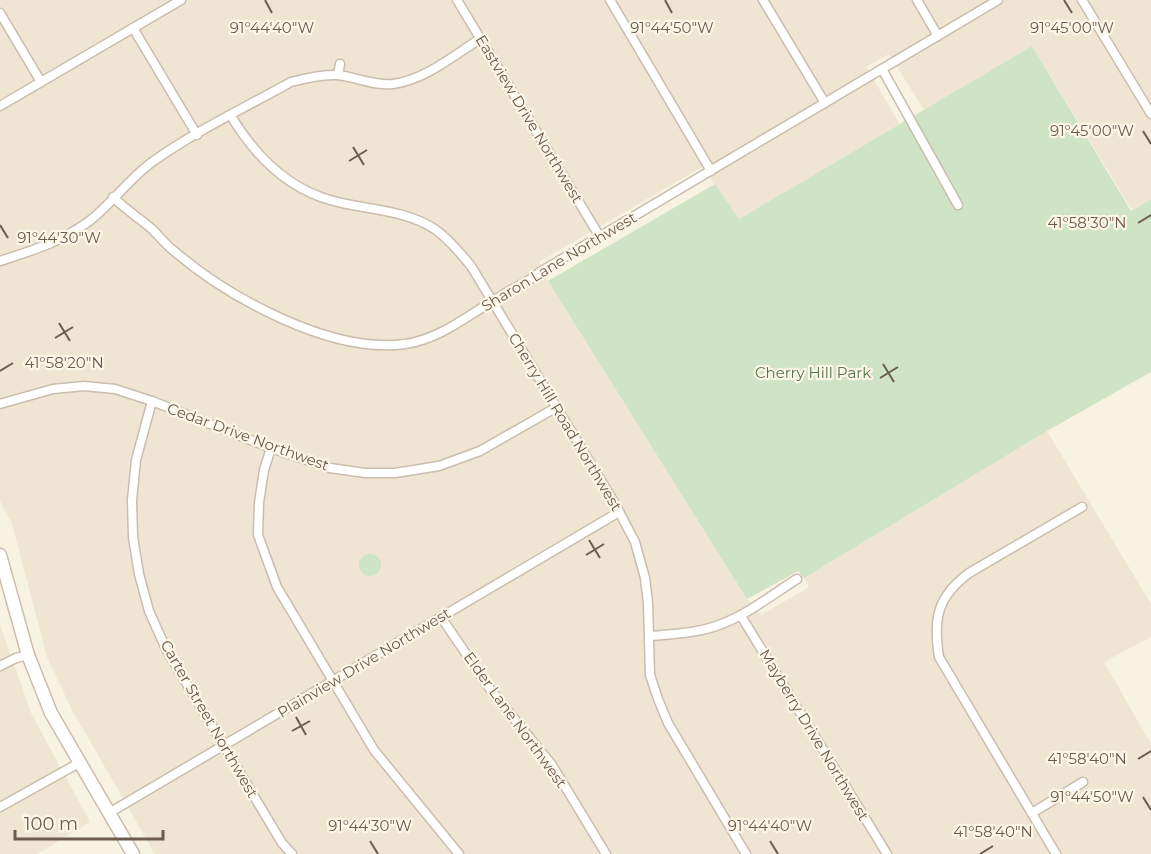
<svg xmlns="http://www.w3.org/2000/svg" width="1151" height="854" font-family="Montserrat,sans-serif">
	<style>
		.residential { fill: #efe5d2 }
		.green { fill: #cee4c4 }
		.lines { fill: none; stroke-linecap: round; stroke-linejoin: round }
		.street-casing { stroke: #cabdae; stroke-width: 11 }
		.secondary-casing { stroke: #ccbdac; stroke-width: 15 }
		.street { stroke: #fff; stroke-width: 8 }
		.secondary { stroke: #fff; stroke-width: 12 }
		.ticks { fill: none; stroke: #6d5b4d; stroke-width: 2 }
		.labels { text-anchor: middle; stroke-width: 4.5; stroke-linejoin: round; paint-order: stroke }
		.street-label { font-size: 15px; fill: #6d5b4d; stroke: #fcf6e8 }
		.park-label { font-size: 15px; fill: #537749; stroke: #fcf6e8 }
		.ticks-label { font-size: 15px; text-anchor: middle; fill: #6d5b4d; stroke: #fcf6e8; stroke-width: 4.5; stroke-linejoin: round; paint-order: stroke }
	</style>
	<rect width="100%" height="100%" fill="#f8f2e3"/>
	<!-- residential -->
	<g class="residential">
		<polygon points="0,0 1151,0 1151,199 1132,210 1032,46 924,110 889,54 866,67 900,124 739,219 702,167 539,262 548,281 747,599 761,615 809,587 804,578 1047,431 1151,604 1151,637 1104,662 1151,744 1151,854 155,854 72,710 47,657 12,524 0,501"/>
		<polygon points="0,625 31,713 90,822 37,854 0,854"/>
	</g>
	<!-- green -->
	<g class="green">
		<polygon points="1032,46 1131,211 1151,199 1151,372 1047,431 804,578 798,571 747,599 548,281 715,184 739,219"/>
		<circle cx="370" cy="565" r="11"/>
	</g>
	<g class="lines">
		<!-- street casing -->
		<g class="street-casing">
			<g id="street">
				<polyline points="457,0 600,237"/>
				<polyline points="610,0 711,171"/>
				<polyline points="763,0 825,103"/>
				<polyline points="917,0 938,36"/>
				<polyline points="1082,0 1151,114"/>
				<polyline points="0,13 41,82"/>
				<polyline points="133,28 197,135"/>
				<polyline points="882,69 958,205"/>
				<polyline points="338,75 340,64"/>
				<polyline points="0,106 181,0"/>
				<path d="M 231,116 C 254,154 285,187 330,200 C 364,210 406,209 436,230 C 450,240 460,253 471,266 L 614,502 L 635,542 L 645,578 L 648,603 L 650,675 L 658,699 L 668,723 L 746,854"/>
				<path d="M 113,197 C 125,209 139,218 152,229 C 159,236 166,245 174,251 C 229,298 331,354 405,344 C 435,340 461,321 486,305 C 494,301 502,295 509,291 C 522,284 529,282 540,272 L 998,0"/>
				<path d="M 0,261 C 31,251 61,242 88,222 C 112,204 130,177 155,160 C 198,130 246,107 291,82 C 306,78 322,74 337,75 C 357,77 373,86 393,84 C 425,80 454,55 480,39"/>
				<polyline points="152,401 136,460 132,500 133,537 139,574 149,611 166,649 282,843 292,854"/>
				<polyline points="0,404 53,389 84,386 115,389 152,401 271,448 330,468 365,473 395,473 439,466 480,451 557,407"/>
				<polyline points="271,448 264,470 259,503 258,535 277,587 374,750 459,854"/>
				<polyline points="741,616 887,854"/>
				<polyline points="441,617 490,689 552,765 606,854"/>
				<path d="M 650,636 C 675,634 701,633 724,623 C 751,612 773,594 797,579"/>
				<polyline points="0,666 16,658 28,655"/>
				<polyline points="0,807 79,763"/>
				<polyline points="109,813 619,512"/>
				<polyline points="1032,813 1083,782"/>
				<path d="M 1056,854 L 939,657 C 933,619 937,597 969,573 L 1082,507"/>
			</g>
		</g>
		<!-- secondary casing -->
		<g class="secondary-casing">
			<polyline id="secondary" points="0,555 28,655 51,713 133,854"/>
		</g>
		<!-- street -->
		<use href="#street" class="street"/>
		<!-- secondary -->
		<use href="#secondary" class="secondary"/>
	</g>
	<!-- ticks -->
	<path class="ticks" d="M 265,0 L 272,13M 665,0 L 672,13M 1064,0 L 1072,13M 1143,131 L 1151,144M 353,147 L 364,165M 349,161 L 367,150M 1138,223 L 1151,215M 0,225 L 8,238M 59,323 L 70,341M 55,338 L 73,327M 883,364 L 894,382M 0,371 L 13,363M 880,378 L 898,367M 589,540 L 600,558M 586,555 L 604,544M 296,717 L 306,735M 292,731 L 310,721M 1138,759 L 1151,751M 1143,797 L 1151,810M 370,841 L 378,854M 770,841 L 778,854M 980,854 L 993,846"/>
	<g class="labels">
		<!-- street labels -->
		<g class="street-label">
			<text transform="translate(529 119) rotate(59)" y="5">Eastview Drive Northwest</text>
			<text transform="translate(559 262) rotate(-31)" y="5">Sharon Lane Northwest</text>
			<text transform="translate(565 422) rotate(59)" y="5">Cherry Hill Road Northwest</text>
			<text transform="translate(248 437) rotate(20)" y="5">Cedar Drive Northwest</text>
			<text transform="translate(364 663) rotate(-31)" y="5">Plainview Drive Northwest</text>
			<text transform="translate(209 719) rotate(60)" y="5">Carter Street Northwest</text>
			<text transform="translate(515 720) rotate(54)" y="5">Elder Lane Northwest</text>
			<text transform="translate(814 735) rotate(59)" y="5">Mayberry Drive Northwest</text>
		</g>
		<!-- park labels -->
		<g class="park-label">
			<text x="813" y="378">Cherry Hill Park</text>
		</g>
	</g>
	<g class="ticks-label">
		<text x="272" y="33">91°44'40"W</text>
		<text x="672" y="33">91°44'50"W</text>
		<text x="1072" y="33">91°45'00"W</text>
		<text x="1092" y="136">91°45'00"W</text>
		<text x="1087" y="228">41°58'30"N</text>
		<text x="59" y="243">91°44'30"W</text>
		<text x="64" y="368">41°58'20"N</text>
		<text x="1087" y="764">41°58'40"N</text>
		<text x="1092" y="802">91°44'50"W</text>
		<text x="370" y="831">91°44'30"W</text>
		<text x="770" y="831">91°44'40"W</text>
		<text x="993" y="837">41°58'40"N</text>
	</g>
	<!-- scale -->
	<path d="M15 830v9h148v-9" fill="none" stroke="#6d5b4d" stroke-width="3"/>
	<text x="24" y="830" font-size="18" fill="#6d5b4d" stroke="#fcf6e8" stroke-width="4.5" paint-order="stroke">100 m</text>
</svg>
